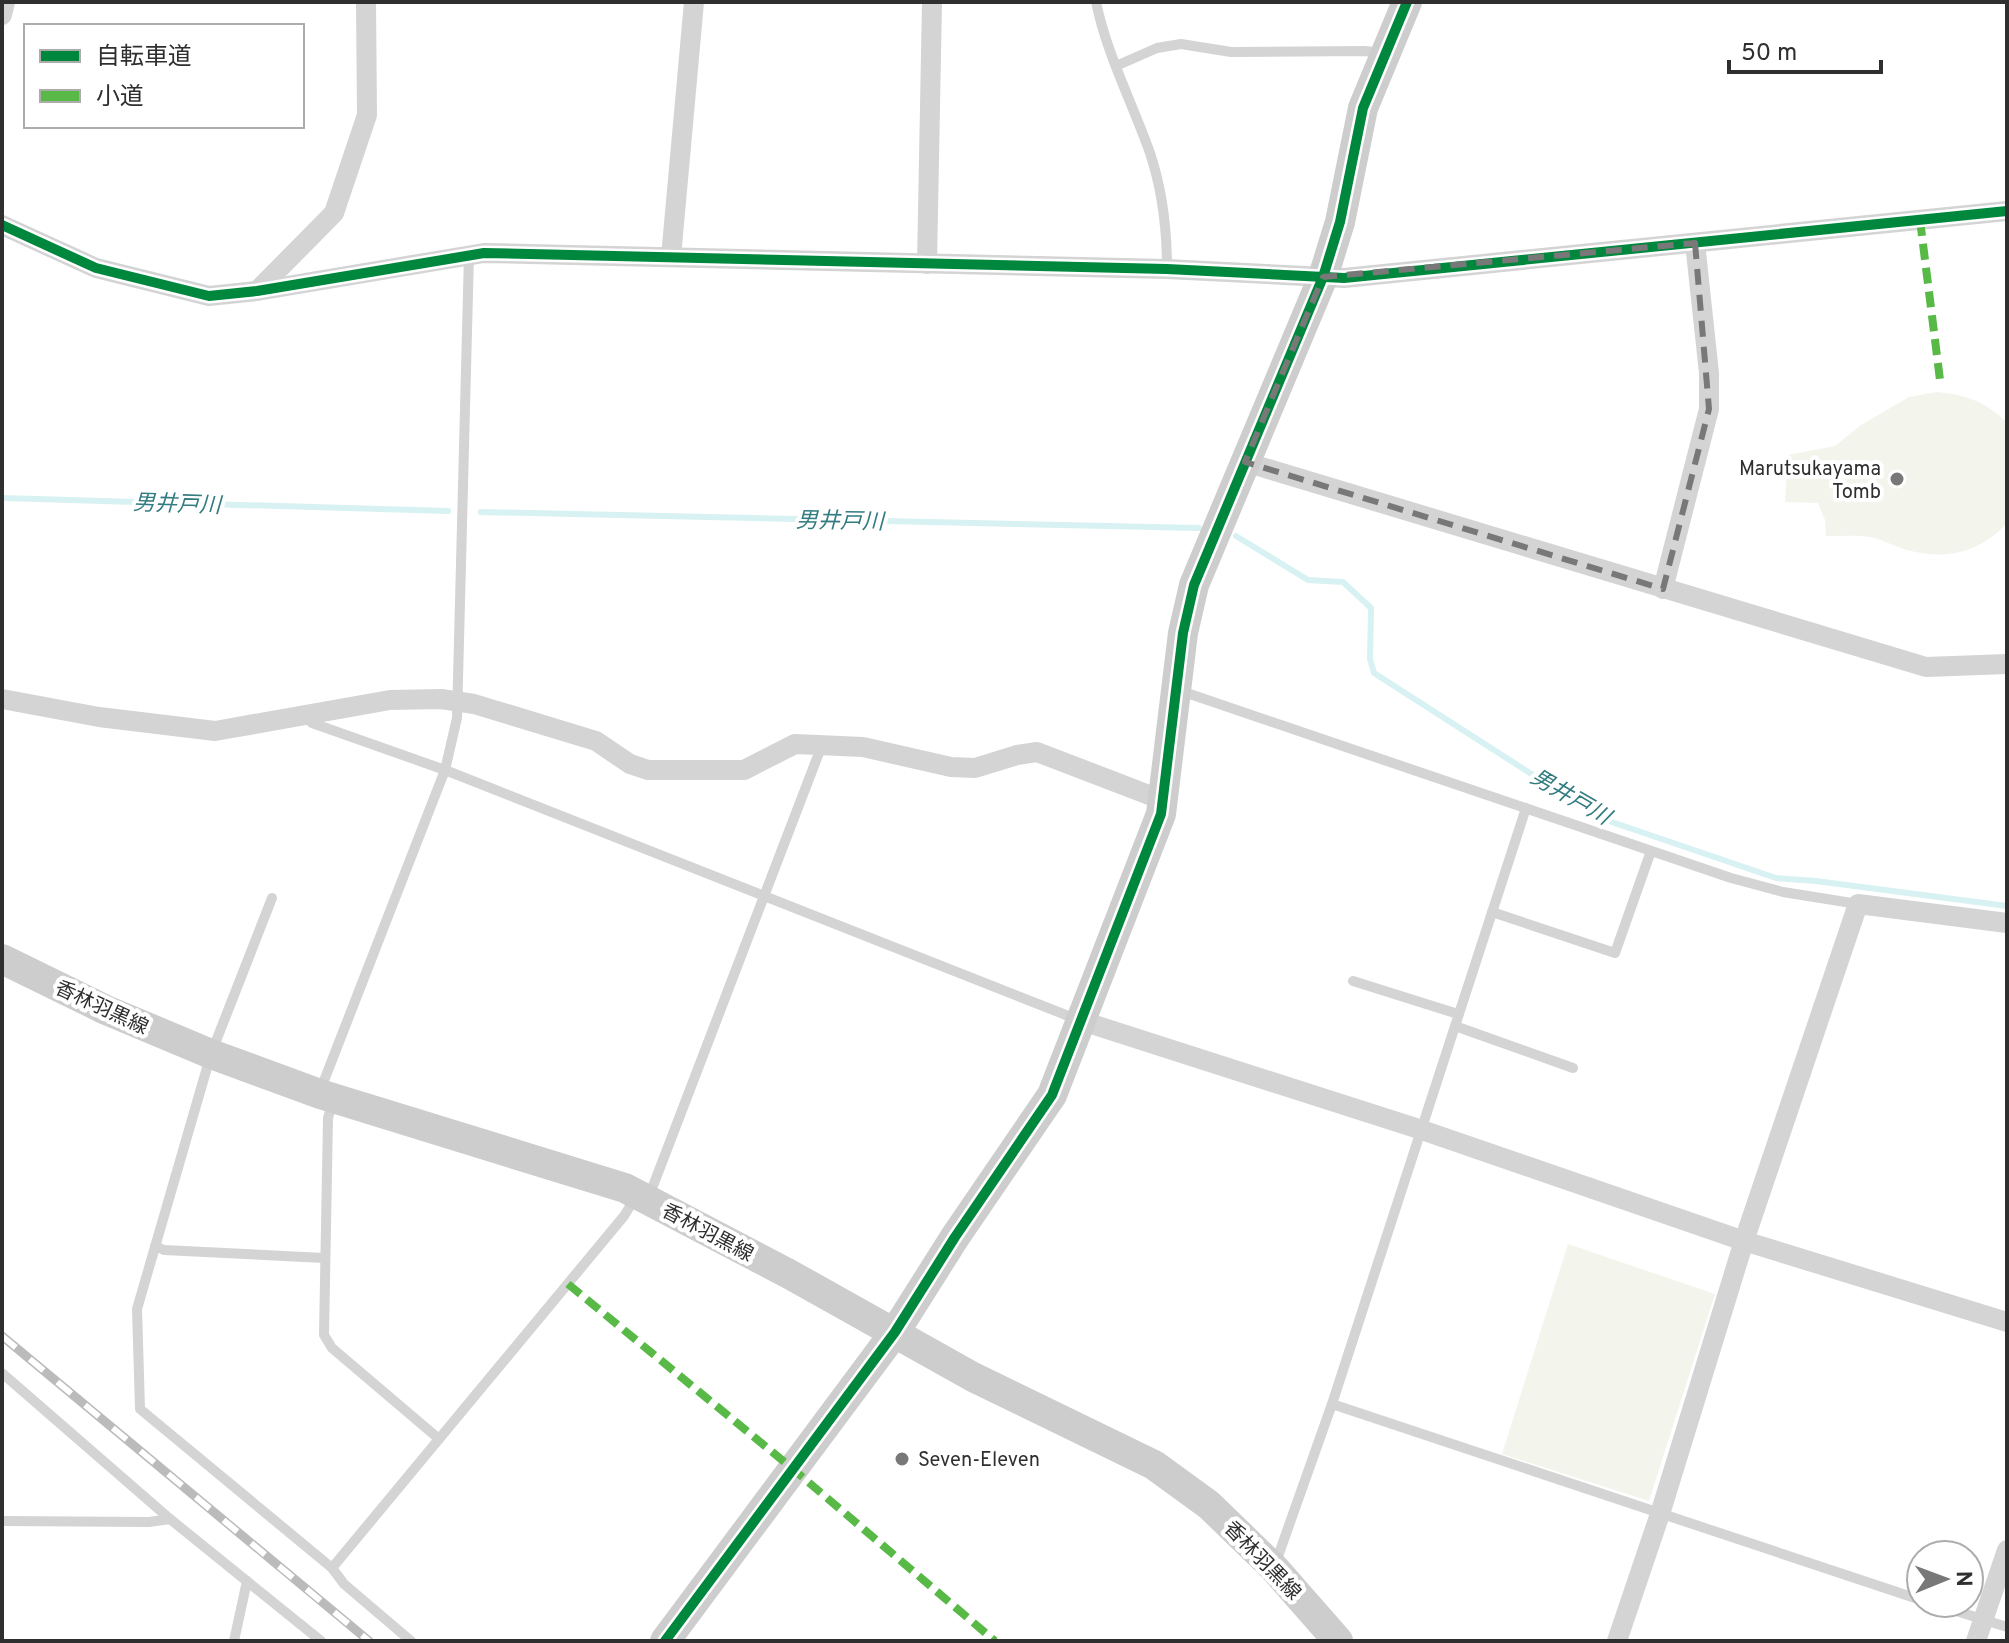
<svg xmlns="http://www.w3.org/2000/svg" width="2009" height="1643" font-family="Overpass,'Noto Sans JP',sans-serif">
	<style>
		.green { fill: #f3f5ec }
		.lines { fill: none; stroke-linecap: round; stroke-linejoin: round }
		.stream { stroke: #d8f1f2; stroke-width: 6 }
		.lane { stroke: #d4d4d4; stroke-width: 10 }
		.street { stroke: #d4d4d4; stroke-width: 20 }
		.secondary { stroke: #cdcdcd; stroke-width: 30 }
		.rail-casing { stroke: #bbb; stroke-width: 9 }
		.rail { stroke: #fff; stroke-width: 6; stroke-dasharray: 18; stroke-linecap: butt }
		.quiet { stroke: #58b947; stroke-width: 8; stroke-dasharray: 16 8; stroke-linecap: butt }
		.cycleway-casing { stroke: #fff; stroke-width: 15 }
		.cycleway { stroke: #00873e; stroke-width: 10 }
		.marked { fill: none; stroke: #787878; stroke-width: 6; stroke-dasharray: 16 10; stroke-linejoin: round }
		.poi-dot { fill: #787878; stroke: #fff; stroke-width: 3 }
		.labels { text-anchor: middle; stroke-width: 8; stroke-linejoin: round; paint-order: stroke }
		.poi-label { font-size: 20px; fill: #2f2f2f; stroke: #fff; text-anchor: end }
		.street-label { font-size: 20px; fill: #2f2f2f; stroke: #fff }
		.water-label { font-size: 22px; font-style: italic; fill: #337c81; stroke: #fff }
	</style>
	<rect width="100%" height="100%" fill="#fff"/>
	<!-- green -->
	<g class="green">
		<path d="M 1936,392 C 1968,395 1983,401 2007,422 L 2007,523 C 1980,552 1949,560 1911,551 C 1897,548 1884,540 1870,537 C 1856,535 1840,536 1826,536 L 1825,520 L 1818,503 L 1785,502 L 1788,455 L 1835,446 L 1861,425 L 1909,397 Z"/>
		<polygon points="1568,1244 1715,1294 1649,1501 1502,1454"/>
	</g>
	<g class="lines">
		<!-- stream -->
		<g class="stream">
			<polyline points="2,498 448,511"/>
			<polyline points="481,512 1199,528"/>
			<polyline points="1236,536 1308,580 1343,582 1371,608 1370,659 1374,673 1600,818 1776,878 1816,881 2007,906"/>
		</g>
		<!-- lane -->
		<g class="lane">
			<path d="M 1096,2 C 1107,55 1132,102 1150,153 C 1162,189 1167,231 1167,269"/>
			<polyline points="1116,66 1157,48 1181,44 1231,52 1365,51 1382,53"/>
			<polyline points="1178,690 1731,878 1783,892 1858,904"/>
			<polyline points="306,717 312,723 445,770 1076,1019"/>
			<polyline points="272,898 211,1054 137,1309 140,1409 332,1568 344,1584 411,1641"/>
			<polyline points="1492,912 1615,953 1651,851"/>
			<polyline points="1353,981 1458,1014"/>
			<polyline points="1455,1026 1573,1068"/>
			<polyline points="320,1091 445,770 457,718 469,254"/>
			<polyline points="333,1101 328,1118 324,1335 332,1348 439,1439"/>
			<polyline points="648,1199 822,745"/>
			<polyline points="155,1246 164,1250 324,1258"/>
			<polyline points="2,1373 170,1519 321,1641"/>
			<polyline points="1332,1404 1921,1600"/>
			<polyline points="2,1521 149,1522 170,1519"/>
			<polyline points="1276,1562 1332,1404 1526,808"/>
			<polyline points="332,1568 624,1216 635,1198"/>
			<polyline points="1931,1603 2007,1627"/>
			<polyline points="234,1641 247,1581"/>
		</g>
		<!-- street -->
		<g class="street">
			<polyline points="2,15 5,2"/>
			<polyline points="2,225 96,268 209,296 257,291 484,253 1167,269 1344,278 2007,211"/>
			<polyline points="671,257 694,2"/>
			<polyline points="927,264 932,2"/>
			<polyline points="257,291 334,213 367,115 366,2"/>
			<polyline points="1245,462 1926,667 2007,664"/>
			<polyline points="1663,589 1709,409 1709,373 1695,243"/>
			<polyline points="2,699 99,717 215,731 390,700 441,699 474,704 596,741 630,764 648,770 744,770 795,744 863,747 951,767 975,768 1017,755 1037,752 1162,800"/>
			<polyline points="1082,1021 1419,1129 1744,1241 2007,1322"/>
			<polyline points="1617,1641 1660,1514 1744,1241 1858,904 2007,923"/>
			<polyline points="1976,1641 2007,1550"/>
		</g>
		<!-- secondary -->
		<g class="secondary">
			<polyline points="2,959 106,1010 211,1054 320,1094 625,1188 789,1274 973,1377 1154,1465 1209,1505 1274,1568 1338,1641"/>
			<polyline points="665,1641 895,1332 955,1237 1052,1095 1161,814 1183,633 1194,585 1323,277 1340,222 1363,108 1407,2"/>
		</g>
		<!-- rail casing -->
		<g class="rail-casing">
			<polyline id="rail" points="2,1336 369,1641"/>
		</g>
		<!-- rail -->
		<use href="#rail" class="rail"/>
		<!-- quiet -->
		<g class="quiet">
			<polyline points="1920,220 1940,380"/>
			<polyline points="568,1284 793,1469 995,1641"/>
		</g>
		<!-- cycleway casing -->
		<g class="cycleway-casing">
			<g id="cycleway">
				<polyline points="2,225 96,268 209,296 257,291 484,253 1167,269 1344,278 2007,211"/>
				<polyline points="665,1641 895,1332 955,1237 1052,1095 1161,814 1183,633 1194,585 1323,277 1340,222 1363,108 1407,2"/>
			</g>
		</g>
		<!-- cycleway -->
		<use href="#cycleway" class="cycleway"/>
	</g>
	<!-- marked area -->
	<path class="marked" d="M 1695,243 L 1709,409 L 1663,589 L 1245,462 L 1323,277 Z"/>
	<!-- markers -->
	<g class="poi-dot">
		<circle cx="1897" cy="479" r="8"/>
		<circle cx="902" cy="1459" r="8"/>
	</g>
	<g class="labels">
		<!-- poi labels -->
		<g class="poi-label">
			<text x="1881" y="475">Marutsukayama<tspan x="1881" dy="23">Tomb</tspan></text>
			<text x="918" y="1466" text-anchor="start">Seven-Eleven</text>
		</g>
		<!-- street labels -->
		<g class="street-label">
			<text transform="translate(102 1007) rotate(25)" y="7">香林羽黒線</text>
			<text transform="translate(708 1232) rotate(28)" y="7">香林羽黒線</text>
			<text transform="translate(1263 1560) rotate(46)" y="7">香林羽黒線</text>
		</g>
		<!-- water labels -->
		<g class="water-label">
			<text transform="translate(177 503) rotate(2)" y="8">男井戸川</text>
			<text transform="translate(840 520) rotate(1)" y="8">男井戸川</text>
			<text transform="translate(1571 796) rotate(30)" y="8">男井戸川</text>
		</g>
	</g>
	<!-- border -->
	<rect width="2009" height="1643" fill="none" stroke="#2f2f2f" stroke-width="8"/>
	<!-- legend -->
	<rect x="24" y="24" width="280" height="104" fill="#ffffff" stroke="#acacac" stroke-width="2"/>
	<rect x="40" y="50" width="40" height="12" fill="#00873e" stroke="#acacac" stroke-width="2"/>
	<text x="96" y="64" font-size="24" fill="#2f2f2f">自転車道</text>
	<rect x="40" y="90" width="40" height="12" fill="#58b947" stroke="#acacac" stroke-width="2"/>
	<text x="96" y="104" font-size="24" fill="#2f2f2f">小道</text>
	<!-- north arrow -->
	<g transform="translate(1945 1579) rotate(89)"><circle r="38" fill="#ffffff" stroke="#acacac" stroke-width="2"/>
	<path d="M0-6L14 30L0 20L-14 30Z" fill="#787878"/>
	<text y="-12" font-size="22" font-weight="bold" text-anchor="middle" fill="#2f2f2f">N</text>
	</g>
	<!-- scale -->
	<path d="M1729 60v12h152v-12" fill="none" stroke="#2f2f2f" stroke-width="4"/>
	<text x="1741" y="60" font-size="24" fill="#2f2f2f" stroke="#ffffff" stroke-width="6" paint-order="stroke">50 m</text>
</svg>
